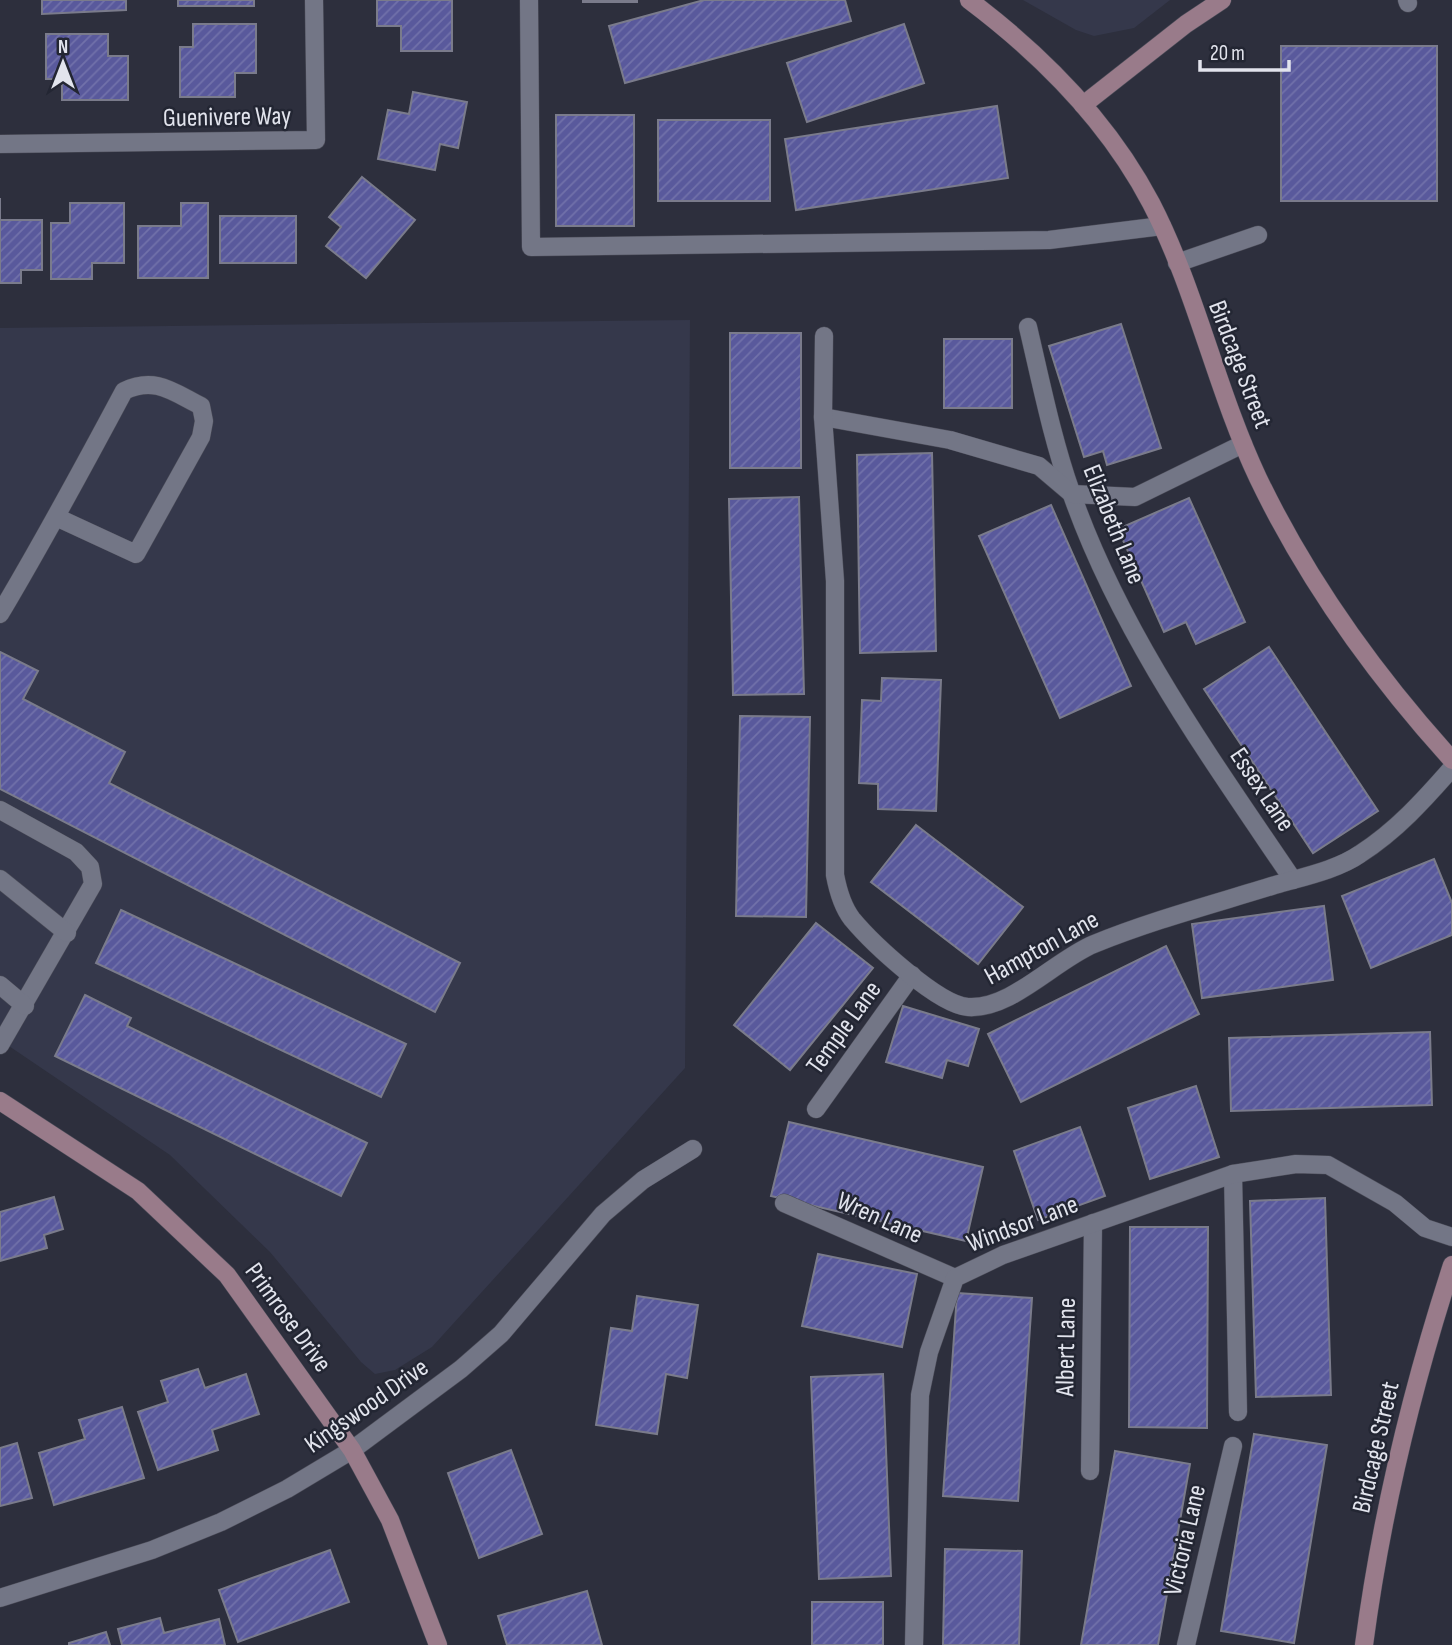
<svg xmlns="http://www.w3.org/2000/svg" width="1452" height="1645" font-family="'Sofia Sans Condensed',sans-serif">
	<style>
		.built { fill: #35384b }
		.building { fill: url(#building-hatch); stroke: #7a7b8b; stroke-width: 2 }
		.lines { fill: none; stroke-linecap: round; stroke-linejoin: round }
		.lane-casing { stroke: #4b4c58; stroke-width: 19 }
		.street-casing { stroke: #4b4c58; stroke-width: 19 }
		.secondary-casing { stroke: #4b4c58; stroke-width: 19 }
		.lane { stroke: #737686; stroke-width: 18 }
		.street { stroke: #737686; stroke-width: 18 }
		.secondary { stroke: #997b8a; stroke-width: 18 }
		.labels { text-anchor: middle; stroke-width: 5; stroke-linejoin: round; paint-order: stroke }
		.street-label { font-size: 26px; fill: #e2e4ed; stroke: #232633 }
	</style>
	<defs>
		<pattern id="building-hatch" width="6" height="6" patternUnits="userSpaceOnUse" patternTransform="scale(1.75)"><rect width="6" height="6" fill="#59599c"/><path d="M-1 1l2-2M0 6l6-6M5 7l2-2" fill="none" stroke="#7171aa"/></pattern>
	</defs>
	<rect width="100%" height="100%" fill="#2d2f3d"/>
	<!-- built -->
	<g class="built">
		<polygon points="1023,0 1170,0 1134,28 1094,36 1076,30"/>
		<polygon points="690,320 685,1068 432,1347 395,1370 375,1374 361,1362 270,1252 170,1155 0,1040 0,328"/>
	</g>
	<!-- building -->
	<g class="building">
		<polygon points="42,0 126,0 126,10 42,14"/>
		<rect x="178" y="0" width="76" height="6"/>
		<polygon points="377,0 452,0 452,51 401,51 401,26 377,26"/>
		<rect x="583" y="0" width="54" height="2"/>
		<polygon points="704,0 845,0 851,21 625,83 609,26"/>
		<polygon points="193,24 256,24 256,73 235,73 235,97 180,97 180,47 193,47"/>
		<polygon points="904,24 924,83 807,122 787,63"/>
		<polygon points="46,34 108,34 108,56 128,56 128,100 62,100 62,79 46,79"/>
		<rect x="1281" y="46" width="156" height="155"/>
		<polygon points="413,92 467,102 458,148 440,144 435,170 378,159 388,110 409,114"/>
		<polygon points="997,106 1008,178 796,210 785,139"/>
		<rect x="556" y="115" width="78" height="111"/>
		<rect x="658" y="120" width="112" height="81"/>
		<polygon points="362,177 415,220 366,278 326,246 341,227 329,217"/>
		<polygon points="0,198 0,220 42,220 42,270 21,270 21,283 0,283"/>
		<polygon points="70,203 124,203 124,263 92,263 92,279 51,279 51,223 70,223"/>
		<polygon points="181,203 208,203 208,278 138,278 138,226 181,226"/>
		<rect x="220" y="216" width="76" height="47"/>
		<polygon points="1121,324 1161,448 1107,465 1103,451 1084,457 1049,346"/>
		<rect x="730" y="333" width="71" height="135"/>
		<rect x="944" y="339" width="68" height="69"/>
		<polygon points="932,453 936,651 860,653 857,455"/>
		<polygon points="799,497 804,694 733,695 729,499"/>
		<polygon points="1189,498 1245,622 1196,644 1186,622 1164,632 1118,529"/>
		<polygon points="1051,505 1131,686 1060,718 979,536"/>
		<polygon points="1269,647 1378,811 1313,853 1204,689"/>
		<polygon points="0,652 38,671 23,699 125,752 109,783 460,963 435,1012 0,789"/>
		<polygon points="882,678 941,680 936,811 878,809 878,784 859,783 862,700 881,701"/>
		<polygon points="740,716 810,717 806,917 736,916"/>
		<polygon points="916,825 1023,907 978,964 871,882"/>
		<polygon points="1434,859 1452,903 1452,935 1371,968 1342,896"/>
		<polygon points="1324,906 1333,980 1202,998 1192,924"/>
		<polygon points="121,910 406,1044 381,1097 96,963"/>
		<polygon points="816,923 873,968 790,1070 734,1025"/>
		<polygon points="1166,946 1199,1014 1021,1102 988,1034"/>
		<polygon points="85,995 131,1018 127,1026 367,1143 341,1196 55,1056"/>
		<polygon points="903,1006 979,1029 968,1066 947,1060 942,1078 886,1062"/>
		<polygon points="1430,1032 1432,1105 1231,1111 1229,1038"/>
		<polygon points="1196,1086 1219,1157 1150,1179 1128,1108"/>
		<polygon points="789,1122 983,1167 966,1241 771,1196"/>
		<polygon points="1080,1127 1105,1196 1038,1220 1014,1151"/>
		<polygon points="54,1197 63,1229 44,1235 47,1248 0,1261 0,1212"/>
		<polygon points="1325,1198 1331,1395 1256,1397 1250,1201"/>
		<polygon points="1130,1227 1208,1227 1207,1428 1129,1427"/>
		<polygon points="818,1254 917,1274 902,1347 802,1326"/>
		<polygon points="957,1293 1032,1298 1018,1501 943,1496"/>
		<polygon points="637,1296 698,1305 687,1378 666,1374 657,1434 596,1425 611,1328 632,1331"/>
		<polygon points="198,1369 205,1388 246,1374 259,1414 212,1430 218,1450 158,1470 138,1412 168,1402 161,1381"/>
		<polygon points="883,1374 891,1576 819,1579 811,1377"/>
		<polygon points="122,1407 144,1478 54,1505 39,1453 85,1439 79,1420"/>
		<polygon points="1254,1434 1327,1445 1294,1643 1221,1631"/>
		<polygon points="17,1443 32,1498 0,1506 0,1448"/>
		<polygon points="511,1450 542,1534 479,1558 448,1473"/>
		<polygon points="1115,1451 1190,1464 1158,1645 1081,1645"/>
		<polygon points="945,1549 1022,1551 1019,1645 943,1645"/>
		<polygon points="330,1550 349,1602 238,1642 219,1590"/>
		<polygon points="587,1591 602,1645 507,1645 498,1616"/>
		<rect x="812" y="1602" width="71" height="43"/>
		<polygon points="160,1618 164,1633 219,1619 225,1645 122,1645 118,1629"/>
		<polygon points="106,1632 110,1645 69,1645 69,1643"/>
	</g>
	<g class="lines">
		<!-- lane casing -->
		<g class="lane-casing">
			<g id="lane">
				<polyline points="529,0 531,247 1049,240 1162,226"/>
				<polyline points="1407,0 1408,3"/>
				<polyline points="1177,263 1258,235"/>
				<path d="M 1028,327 C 1041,382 1052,438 1071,492 C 1120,633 1210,757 1293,880"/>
				<polyline points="823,417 950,440 1039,466 1072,494 1135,497 1243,444"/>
				<path d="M 0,614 C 44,540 84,466 124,391 C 155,376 173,392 201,406 L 204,421 L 201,437 L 136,554 L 56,517"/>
				<polyline points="0,810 76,852 90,867 93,884 0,1045"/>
				<polyline points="0,879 67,933"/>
				<polyline points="0,985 25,1006"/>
				<polyline points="816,1109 912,975"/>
			</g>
		</g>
		<!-- street casing -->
		<g class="street-casing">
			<g id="street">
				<polyline points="0,144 316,140 314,0"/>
				<path d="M 824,336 L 823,417 L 835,581 L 835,875 C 838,891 842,906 852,919 C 872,943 938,1005 968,1007 C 1011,1010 1055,960 1094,944 C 1153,920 1214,904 1275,885 C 1302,877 1337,870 1360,854 C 1396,831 1424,800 1452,768"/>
				<polyline points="1233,1174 1238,1412"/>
				<polyline points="784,1203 955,1278"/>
				<polyline points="1090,1471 1093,1223"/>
				<polyline points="0,1598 152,1550 221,1522 287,1489 352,1450 461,1369 501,1334 603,1214 643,1180 693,1149"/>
				<polyline points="914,1645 920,1395 929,1352 955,1278 1003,1255 1233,1174 1296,1164 1328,1165 1395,1203 1425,1228 1452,1237"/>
				<polyline points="1186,1645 1233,1446"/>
			</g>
		</g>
		<!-- secondary casing -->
		<g class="secondary-casing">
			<g id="secondary">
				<path d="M 969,0 C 1042,55 1108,121 1151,203 C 1196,290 1216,389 1258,478 C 1308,582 1375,675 1452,760"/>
				<polyline points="1083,105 1186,24 1222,0"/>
				<polyline points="0,1101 138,1191 227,1275 352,1450 390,1520 438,1645"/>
				<path d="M 1364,1645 C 1381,1516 1412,1388 1452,1265"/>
			</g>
		</g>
		<!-- lane -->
		<use href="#lane" class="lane"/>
		<!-- street -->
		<use href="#street" class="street"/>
		<!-- secondary -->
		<use href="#secondary" class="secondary"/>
	</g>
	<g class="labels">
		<!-- street labels -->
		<g class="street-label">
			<text transform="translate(227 116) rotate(-1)" y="9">Guenivere Way</text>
			<text transform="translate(1241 364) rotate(69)" y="9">Birdcage Street</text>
			<text transform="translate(1115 524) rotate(68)" y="9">Elizabeth Lane</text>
			<text transform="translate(1263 789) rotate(56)" y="9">Essex Lane</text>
			<text transform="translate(1041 947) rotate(-29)" y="9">Hampton Lane</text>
			<text transform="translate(843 1027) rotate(-54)" y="9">Temple Lane</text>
			<text transform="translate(880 1217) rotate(24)" y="9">Wren Lane</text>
			<text transform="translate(1022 1223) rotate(-21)" y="9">Windsor Lane</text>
			<text transform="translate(289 1317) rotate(54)" y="9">Primrose Drive</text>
			<text transform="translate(1065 1347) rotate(-89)" y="9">Albert Lane</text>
			<text transform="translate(366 1405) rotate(-35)" y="9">Kingswood Drive</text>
			<text transform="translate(1375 1447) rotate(-77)" y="9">Birdcage Street</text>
			<text transform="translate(1184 1540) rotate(-77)" y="9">Victoria Lane</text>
		</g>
	</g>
	<!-- north arrow -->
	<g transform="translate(63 63)" stroke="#232633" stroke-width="5" paint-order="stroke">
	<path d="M0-5L12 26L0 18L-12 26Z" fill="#e2e4ed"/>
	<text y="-10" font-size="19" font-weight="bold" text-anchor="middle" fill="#e2e4ed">N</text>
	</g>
	<!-- scale -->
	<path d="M1200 60v10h89v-10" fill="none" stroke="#e2e4ed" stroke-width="3.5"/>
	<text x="1210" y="60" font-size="21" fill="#e2e4ed" stroke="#232633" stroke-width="5" paint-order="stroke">20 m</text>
</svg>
